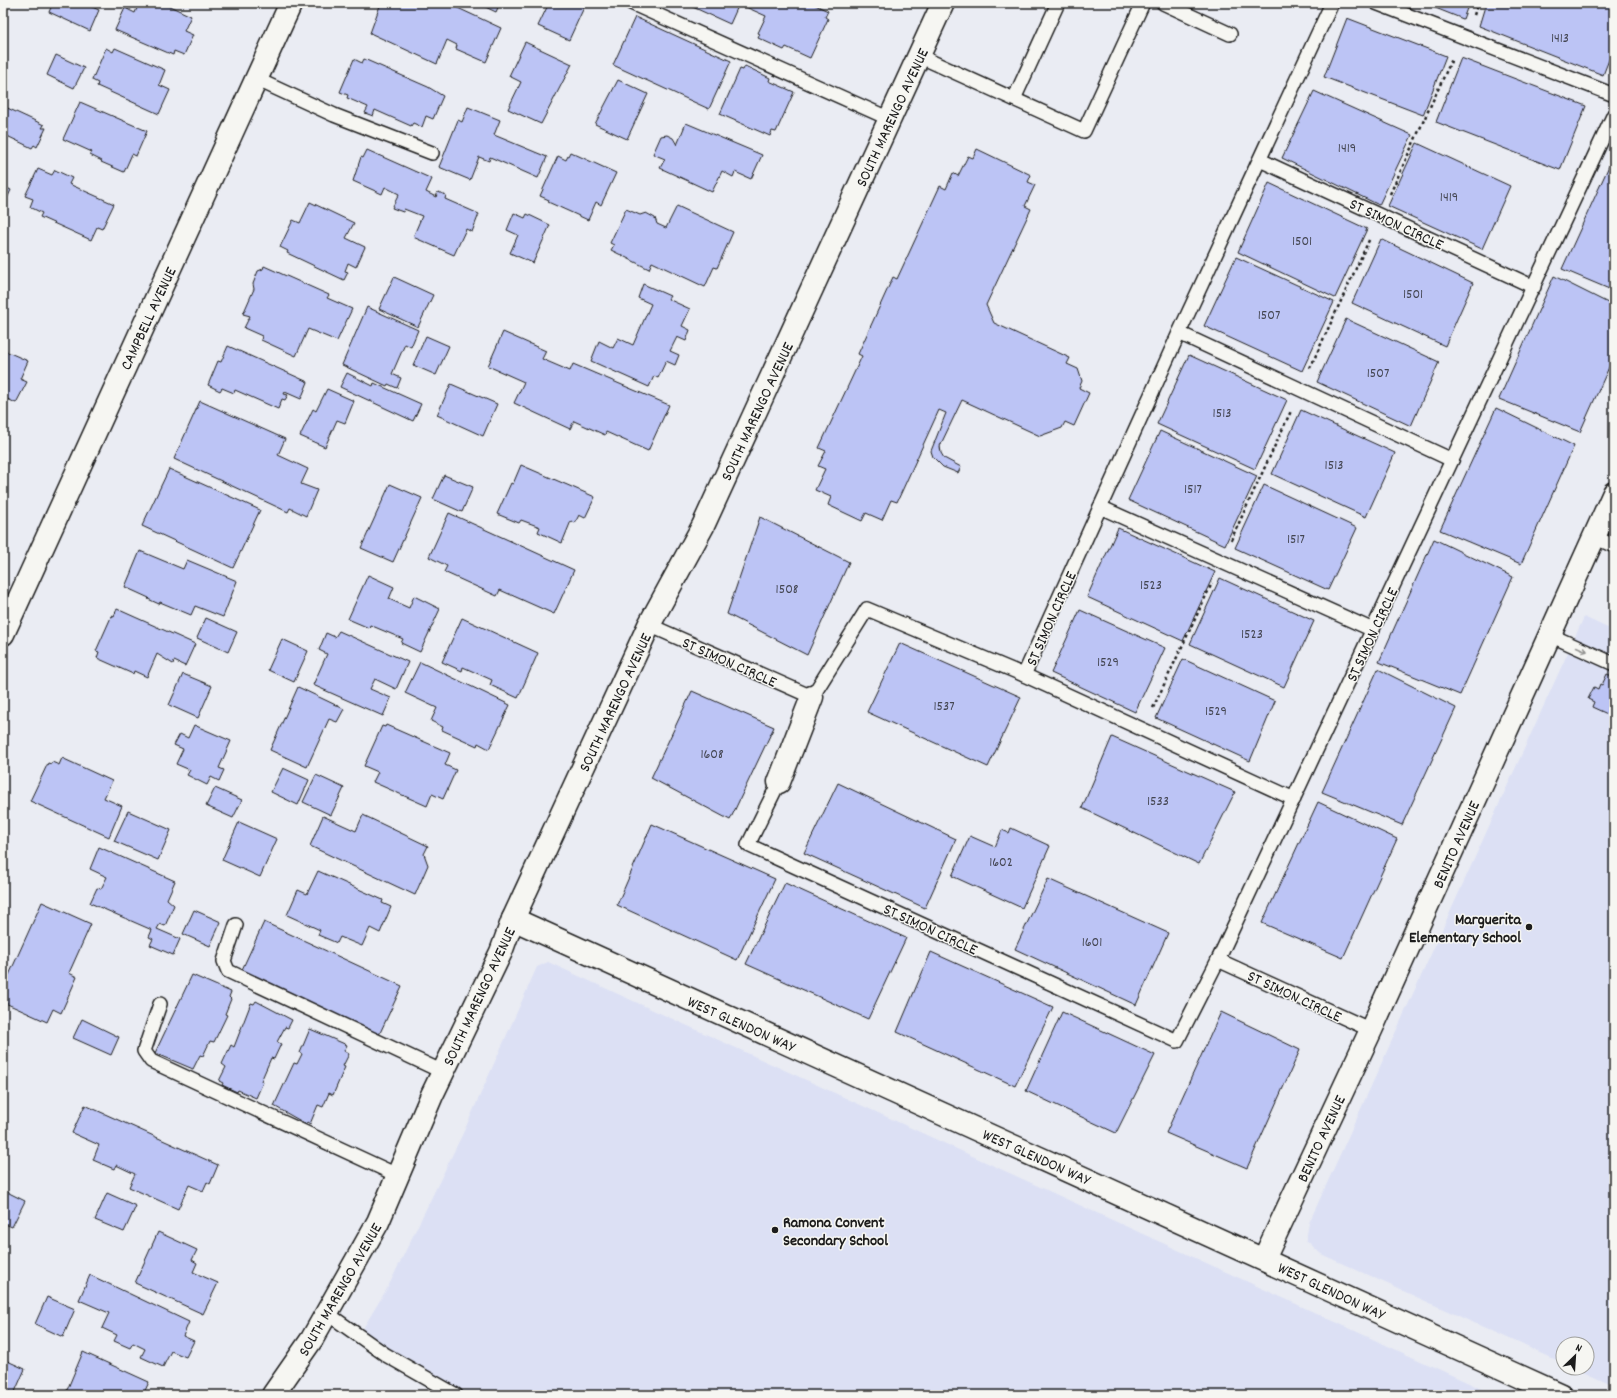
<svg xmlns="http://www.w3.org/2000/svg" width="1617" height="1398" font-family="Dekko,sans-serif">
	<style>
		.built { fill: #dce0f4 }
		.building { fill: #bcc4f5; stroke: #1c1c1c }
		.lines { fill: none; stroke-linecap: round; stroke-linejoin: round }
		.lane-casing { stroke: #1c1c1c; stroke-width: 16 }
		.street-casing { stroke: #1c1c1c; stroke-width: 25 }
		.secondary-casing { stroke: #1c1c1c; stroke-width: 25 }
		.path { stroke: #1c1c1c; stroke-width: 2.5; stroke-dasharray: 3 3; stroke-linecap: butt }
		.lane { stroke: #f6f6f2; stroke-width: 13 }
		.street { stroke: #f6f6f2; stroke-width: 22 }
		.secondary { stroke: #f6f6f2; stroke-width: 22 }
		.oneway { stroke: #949492 }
		.poi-dot { fill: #1c1c1c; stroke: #f6f6f2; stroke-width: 1.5 }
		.labels { text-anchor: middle; stroke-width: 3; stroke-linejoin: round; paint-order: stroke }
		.number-label { font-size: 14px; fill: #444652 }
		.street-label { font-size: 16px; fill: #1c1c1c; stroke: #f6f6f2 }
		.poi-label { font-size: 16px; font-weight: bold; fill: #1c1c1c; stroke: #f6f6f2; text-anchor: end }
	</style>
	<rect width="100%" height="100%" fill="#eaecf3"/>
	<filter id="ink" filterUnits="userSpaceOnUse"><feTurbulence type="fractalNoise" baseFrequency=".025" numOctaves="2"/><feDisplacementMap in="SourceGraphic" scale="8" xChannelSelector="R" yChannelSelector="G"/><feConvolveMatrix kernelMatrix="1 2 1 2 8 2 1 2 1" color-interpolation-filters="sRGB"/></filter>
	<g filter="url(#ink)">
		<!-- built -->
		<g class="built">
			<polygon points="1584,617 1614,631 1614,1386 1574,1368 1587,1368 1587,1344 1563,1344 1563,1363 1321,1254 1306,1240 1309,1223"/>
			<polygon points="548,962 1495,1395 452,1395 356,1340 388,1287 464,1131 537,967"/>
		</g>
		<!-- building -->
		<g class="building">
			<polygon points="53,3 83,3 99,10 90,31 49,12"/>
			<polygon points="110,3 133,3 131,9"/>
			<polygon points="139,3 163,3 191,16 184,31 193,35 184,55 174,51 173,55 115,30 125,8 135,13"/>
			<polygon points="381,3 447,3 501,28 486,62 456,49 457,45 447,40 437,64 370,33"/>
			<polygon points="477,3 500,3 496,12"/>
			<polygon points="549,3 586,3 569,40 538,26"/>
			<polygon points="684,3 811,3 828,11 825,17 828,19 810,58 786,47 784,50 758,38 760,34 758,33 766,16 739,4 730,24"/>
			<polygon points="1423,3 1469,3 1463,19"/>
			<polygon points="1486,3 1609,3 1614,5 1614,47 1603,75 1479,26"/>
			<polygon points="635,17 731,61 709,109 613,65"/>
			<polygon points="1347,18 1446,56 1423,115 1324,77"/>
			<polygon points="525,42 572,64 541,124 508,109 521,82 509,76"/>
			<polygon points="106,48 113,52 115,48 165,70 159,85 170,90 159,114 97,86 98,83 92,80"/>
			<polygon points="56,55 84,68 74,88 47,75"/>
			<polygon points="1461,58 1586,106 1560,170 1436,122"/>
			<polygon points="354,59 362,63 364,59 428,87 443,96 433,119 426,116 422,127 413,123 411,126 375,110 373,116 365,113 368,107 347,98 348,95 340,92"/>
			<polygon points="745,66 770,78 769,81 794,92 776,132 772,131 770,136 720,114 740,69 743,70"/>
			<polygon points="618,80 648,94 627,139 595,124"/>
			<polygon points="1314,91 1412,135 1379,205 1282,158"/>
			<polygon points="80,102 147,131 136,156 132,154 124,172 101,162 102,161 90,155 92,152 63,139"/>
			<polygon points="3,106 44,125 42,128 46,128 37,147 34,145 32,148 3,134"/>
			<polygon points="468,107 500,120 494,135 547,157 538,178 490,157 489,161 479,157 470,180 439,167 458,120 462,122"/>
			<polygon points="686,123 762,155 751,179 735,172 733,177 722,171 712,192 660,168 665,159 653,154 661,136 667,135 673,138 677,145"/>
			<polygon points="1417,143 1510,186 1482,249 1388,206"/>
			<polygon points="977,149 1031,175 1028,182 1035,185 1025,206 1031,209 986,305 994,323 1070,358 1067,364 1078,369 1082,381 1079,388 1089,393 1074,426 1065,422 1062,428 1040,436 962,400 940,446 941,453 944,458 961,467 958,473 943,467 933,457 931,451 946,413 939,410 897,502 891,500 882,520 866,513 862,521 828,505 831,497 815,490 825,469 818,466 826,451 819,448 862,356 858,354 893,277 897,279 940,186 946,189 953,173 958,176 968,156 973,158"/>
			<polygon points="367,150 432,179 426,192 436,197 438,192 446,195 445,199 479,214 472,232 466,229 454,255 413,237 422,216 404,209 403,212 392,208 399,194 385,187 382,194 353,181 361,157 363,158"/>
			<polygon points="570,152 616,173 601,205 596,202 588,220 548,202 549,200 540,196 558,156 566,160"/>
			<polygon points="1614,155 1614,291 1562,269"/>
			<polygon points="38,169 52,175 55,170 72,178 69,184 114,204 102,229 97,227 91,240 40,217 42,213 30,207 33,199 25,196"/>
			<polygon points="1269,183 1367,229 1335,298 1238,252"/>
			<polygon points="3,186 11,190 3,207"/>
			<polygon points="310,202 354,223 346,238 365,247 356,267 348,263 345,271 348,272 344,280 287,253 288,251 280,247 293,220 300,223"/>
			<polygon points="677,206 733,232 717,268 714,267 705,287 652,262 649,269 611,250 614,245 610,243 626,209 640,215 646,213 655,218 657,224 666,228"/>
			<polygon points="514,213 525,218 527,214 550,225 533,263 510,253 518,235 507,230"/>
			<polygon points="1381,239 1473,283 1445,346 1352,303"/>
			<polygon points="1236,257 1334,302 1302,371 1204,326"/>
			<polygon points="264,266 329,295 327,298 352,309 337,341 308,329 296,356 261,340 262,336 244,328 250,316 243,314 254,289 253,284 258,271 263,269"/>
			<polygon points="1554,276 1614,306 1614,356 1580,432 1499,399"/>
			<polygon points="394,277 433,295 418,327 379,309"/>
			<polygon points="643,284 670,296 668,299 690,309 682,326 690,330 686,341 677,337 670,351 679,355 675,365 666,361 658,378 654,376 649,387 591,361 599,341 613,348 618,338 633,345 651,304 638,298"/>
			<polygon points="367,307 418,330 411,347 405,344 392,374 401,378 397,388 388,384 387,386 342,365"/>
			<polygon points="1346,319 1439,362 1411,426 1317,382"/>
			<polygon points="503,332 546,351 542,359 570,371 573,364 669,405 648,451 606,432 605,435 574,421 570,429 514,403 524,382 488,366"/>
			<polygon points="426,336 449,346 436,375 413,365"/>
			<polygon points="228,346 308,382 301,399 285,392 284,394 288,395 285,400 282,399 278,409 235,390 234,393 222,388 220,391 208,385 218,361 221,362"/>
			<polygon points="3,350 28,361 20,379 27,382 16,403 3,397"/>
			<polygon points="1189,355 1287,400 1255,469 1157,424"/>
			<polygon points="347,373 373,386 374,383 421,404 413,421 340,387"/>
			<polygon points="451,384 497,404 483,436 437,415"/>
			<polygon points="327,389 354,401 345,423 337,420 325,447 300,436 313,409 316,411"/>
			<polygon points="200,401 285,439 278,455 308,469 301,484 317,490 306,516 290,508 288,512 174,459"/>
			<polygon points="1496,408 1574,446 1521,564 1440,530"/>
			<polygon points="1301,410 1395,453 1366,517 1272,474"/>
			<polygon points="1160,431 1257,476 1225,545 1128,500"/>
			<polygon points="521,465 595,497 585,518 579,515 575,523 571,521 562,543 538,532 540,527 521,520 519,523 497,514 511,483 513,484"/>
			<polygon points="169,469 260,510 233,568 142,526"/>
			<polygon points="444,475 473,487 462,512 433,499"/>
			<polygon points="390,484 422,498 393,562 361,548"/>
			<polygon points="1264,485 1357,528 1328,590 1235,548"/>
			<polygon points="449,513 574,570 554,614 500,590 497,596 444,572 447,566 429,557"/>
			<polygon points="760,517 849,562 807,655 727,614"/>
			<polygon points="1118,528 1215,572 1183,641 1087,597"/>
			<polygon points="1434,539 1513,577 1460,695 1379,662"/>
			<polygon points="140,551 183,569 187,560 237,581 223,617 195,606 191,615 160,602 159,604 148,599 149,598 125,587"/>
			<polygon points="368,575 394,587 389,599 409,608 414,596 440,609 420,652 401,643 403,639 370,625 369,628 348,619"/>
			<polygon points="1220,578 1314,621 1284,687 1190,644"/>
			<polygon points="117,609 195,644 185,666 174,661 173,664 157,654 147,677 134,671 133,674 97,658 99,652 96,651 112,615 114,616"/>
			<polygon points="1080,610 1165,648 1135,712 1051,673"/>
			<polygon points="206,618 237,632 228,652 197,638"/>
			<polygon points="462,618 538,653 518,698 490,685 492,680 463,667 462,671 442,662"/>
			<polygon points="339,631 408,662 396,689 375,679 370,689 391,698 383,716 313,685 327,654 319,650 326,633 335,637"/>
			<polygon points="282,639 308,651 294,682 268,670"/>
			<polygon points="900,643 1021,697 988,767 867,712"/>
			<polygon points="1183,659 1275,701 1250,761 1156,718"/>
			<polygon points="420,662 510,705 489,749 478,743 477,746 442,730 443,727 431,721 437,708 405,693"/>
			<polygon points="1378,669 1456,708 1402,825 1322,792"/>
			<polygon points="183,674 212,686 198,718 169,705"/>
			<polygon points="1607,674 1614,677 1614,717 1592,707 1594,702 1588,699 1594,687 1598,689 1600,684 1602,685"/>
			<polygon points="298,687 344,709 337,722 329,719 307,767 270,750"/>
			<polygon points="692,691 774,727 730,820 651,778"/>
			<polygon points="194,725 231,741 219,768 224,770 219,781 211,777 207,785 187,775 190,770 176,764 183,749 174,745 180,734 188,738"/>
			<polygon points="386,725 450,753 445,765 456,770 443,799 432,794 427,806 373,782 378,772 364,766 382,726 385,727"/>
			<polygon points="1112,737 1235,792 1199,864 1082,808"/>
			<polygon points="62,758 112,781 104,798 122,806 109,837 30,801 48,763 51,764 52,762 59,765"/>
			<polygon points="283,768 309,780 298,805 271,792"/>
			<polygon points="316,775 344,788 331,815 303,802"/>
			<polygon points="838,783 956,839 925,908 804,853"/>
			<polygon points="215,788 242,800 233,818 206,806"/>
			<polygon points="1318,802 1397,839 1343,958 1262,923"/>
			<polygon points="128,811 171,830 158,860 114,841"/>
			<polygon points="363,815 428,846 424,854 428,865 415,895 310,846 323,816 356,831"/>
			<polygon points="239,822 277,839 260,877 222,860"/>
			<polygon points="652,824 775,879 737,960 617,905"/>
			<polygon points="1011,828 1050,846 1022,908 952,876 970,836 995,847 1002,830 1009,833"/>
			<polygon points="99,847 175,881 167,899 174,905 165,926 160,924 157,929 180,939 173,955 150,945 153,939 149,937 152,930 90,903 97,888 101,889 107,877 90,869"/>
			<polygon points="318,871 383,900 382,903 391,907 380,933 370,928 362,946 340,937 337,943 318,935 320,930 287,915 298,890 307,894"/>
			<polygon points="1048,879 1168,933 1136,1005 1015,949"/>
			<polygon points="785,883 906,938 868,1019 746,964"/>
			<polygon points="42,902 91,924 69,973 77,977 61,1013 53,1009 47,1022 3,1002 3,972 9,975"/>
			<polygon points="194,910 221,922 210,946 183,934"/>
			<polygon points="264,922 402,986 379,1035 240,974"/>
			<polygon points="931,952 1053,1007 1015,1086 897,1032"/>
			<polygon points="192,975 231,992 229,997 231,999 225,1014 227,1015 214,1042 210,1041 203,1056 200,1055 193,1069 155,1053"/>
			<polygon points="256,1001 292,1020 288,1028 285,1027 277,1042 281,1044 274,1059 271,1058 261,1081 263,1082 256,1098 238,1090 237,1092 222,1085 223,1083 219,1081 226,1067 222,1064 231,1045 234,1047 251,1003 254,1004"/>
			<polygon points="1062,1012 1155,1055 1116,1133 1026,1091"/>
			<polygon points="1221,1012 1300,1050 1247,1168 1166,1133"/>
			<polygon points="82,1019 119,1037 111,1055 73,1038"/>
			<polygon points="310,1029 347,1045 344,1051 349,1054 343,1066 345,1067 333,1095 329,1093 323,1107 318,1105 310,1124 307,1122 306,1124 274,1106 294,1063 297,1064 302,1054 300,1053"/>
			<polygon points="85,1105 218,1165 210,1184 207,1182 203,1191 189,1185 178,1209 129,1187 135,1174 116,1165 114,1169 93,1160 99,1145 72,1133"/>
			<polygon points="3,1190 25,1201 12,1227 3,1223"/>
			<polygon points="107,1193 136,1206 124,1232 95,1220"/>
			<polygon points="158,1232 197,1250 192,1260 197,1263 193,1272 218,1283 203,1314 135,1283"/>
			<polygon points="90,1275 189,1322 183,1336 194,1341 186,1357 171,1351 163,1367 141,1357 145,1349 133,1343 130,1348 114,1341 117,1335 102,1328 109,1313 79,1300"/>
			<polygon points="47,1297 75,1309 63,1337 35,1324"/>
			<polygon points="83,1352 149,1382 143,1395 65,1395"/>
			<polygon points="3,1359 25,1369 14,1394 3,1389"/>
		</g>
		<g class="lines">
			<!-- lane casing -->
			<g class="lane-casing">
				<g id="lane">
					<polyline points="631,3 890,119"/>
					<polyline points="1163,3 1230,34"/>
					<polyline points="1376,3 1614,95"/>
					<polyline points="919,56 1084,131 1143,3"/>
					<polyline points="256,79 334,115 432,153"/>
					<polyline points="1014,99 1058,3"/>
					<polyline points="1260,160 1534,287"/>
					<polyline points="1179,333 1452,460"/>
					<polyline points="1100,507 1373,630"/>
					<polyline points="1594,537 1614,546"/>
					<polyline points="649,625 812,697 867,609 1024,675 1179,333 1332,3"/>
					<polyline points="1550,635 1614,664"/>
					<polyline points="1024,675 1294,799"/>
					<polyline points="779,782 748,845 1177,1041 1218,960 1614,114"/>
					<polyline points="236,925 224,961 228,971 443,1072"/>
					<polyline points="1218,960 1371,1030"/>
					<polyline points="160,1004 144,1051 151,1061 399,1176"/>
					<polyline points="328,1314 386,1355 456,1395"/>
				</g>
			</g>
			<!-- street casing -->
			<g class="street-casing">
				<g id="street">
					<polyline points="3,634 291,3"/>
					<polyline points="779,782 812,697"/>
					<polyline points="513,919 1561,1395"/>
					<polyline points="1264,1259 1371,1030 1614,493"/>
				</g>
			</g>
			<!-- secondary casing -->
			<g class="secondary-casing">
				<polyline id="secondary" points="273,1395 312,1339 378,1222 432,1095 501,952 513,919 649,625 703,526 943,3"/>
			</g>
			<!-- path -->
			<g class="path">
				<polyline points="1474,15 1478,3"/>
				<polyline points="1390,194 1452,59"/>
				<polyline points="1310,368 1370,238"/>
				<polyline points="1231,540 1291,411"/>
				<polyline points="1153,708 1212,583"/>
			</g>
			<!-- lane -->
			<use href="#lane" class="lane"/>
			<!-- street -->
			<use href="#street" class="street"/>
			<!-- secondary -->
			<use href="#secondary" class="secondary"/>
		</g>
		<!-- one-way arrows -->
		<defs><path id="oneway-shaft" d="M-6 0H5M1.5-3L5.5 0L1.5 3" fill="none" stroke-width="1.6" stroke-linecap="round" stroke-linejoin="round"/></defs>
		<use class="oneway" href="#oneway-shaft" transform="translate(1582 649) rotate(24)"/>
	</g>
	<!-- markers -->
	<g class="poi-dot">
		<circle cx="1529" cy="927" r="4"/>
		<circle cx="775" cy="1230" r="4"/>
	</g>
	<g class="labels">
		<!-- number labels -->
		<g class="number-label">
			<text x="1560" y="42">1413</text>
			<text x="1347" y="152">1419</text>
			<text x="1449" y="201">1419</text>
			<text x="1302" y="245">1501</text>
			<text x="1413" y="298">1501</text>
			<text x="1269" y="319">1507</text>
			<text x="1378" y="377">1507</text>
			<text x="1222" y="417">1513</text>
			<text x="1334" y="469">1513</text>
			<text x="1193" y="493">1517</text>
			<text x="1296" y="543">1517</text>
			<text x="1151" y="589">1523</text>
			<text x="787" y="593">1508</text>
			<text x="1252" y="638">1523</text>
			<text x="1108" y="666">1529</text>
			<text x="944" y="710">1537</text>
			<text x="1216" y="715">1529</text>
			<text x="712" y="758">1608</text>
			<text x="1158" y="805">1533</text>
			<text x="1001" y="866">1602</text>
			<text x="1092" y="946">1601</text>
		</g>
		<!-- street labels -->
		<g class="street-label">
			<text transform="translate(891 117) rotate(-65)" y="6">SOUTH MARENGO AVENUE</text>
			<text transform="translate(1397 223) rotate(25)" y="6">ST SIMON CIRCLE</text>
			<text transform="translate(147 318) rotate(-65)" y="6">CAMPBELL AVENUE</text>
			<text transform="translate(756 411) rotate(-65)" y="6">SOUTH MARENGO AVENUE</text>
			<text transform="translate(1050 618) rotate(-66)" y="6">ST SIMON CIRCLE</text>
			<text transform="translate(1371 634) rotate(-65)" y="6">ST SIMON CIRCLE</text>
			<text transform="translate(730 661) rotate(24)" y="6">ST SIMON CIRCLE</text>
			<text transform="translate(614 702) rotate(-65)" y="6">SOUTH MARENGO AVENUE</text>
			<text transform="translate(1455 844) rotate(-66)" y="6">BENITO AVENUE</text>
			<text transform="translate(931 928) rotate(25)" y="6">ST SIMON CIRCLE</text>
			<text transform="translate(1295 995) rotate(25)" y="6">ST SIMON CIRCLE</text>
			<text transform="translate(478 996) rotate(-65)" y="6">SOUTH MARENGO AVENUE</text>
			<text transform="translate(742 1023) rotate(24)" y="6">WEST GLENDON WAY</text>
			<text transform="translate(1320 1138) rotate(-65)" y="6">BENITO AVENUE</text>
			<text transform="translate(1037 1156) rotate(24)" y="6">WEST GLENDON WAY</text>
			<text transform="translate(339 1289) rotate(-60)" y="6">SOUTH MARENGO AVENUE</text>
			<text transform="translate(1332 1290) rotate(25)" y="6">WEST GLENDON WAY</text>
		</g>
		<!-- poi labels -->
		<g class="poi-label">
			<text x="1521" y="924">Marguerita<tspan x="1521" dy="18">Elementary School</tspan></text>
			<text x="783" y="1227" text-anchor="start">Ramona Convent<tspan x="783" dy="18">Secondary School</tspan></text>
		</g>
	</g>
	<!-- margin -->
	<rect width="1617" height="1398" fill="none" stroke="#f6f6f2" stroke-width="16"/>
	<rect x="8" y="8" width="1601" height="1382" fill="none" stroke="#1c1c1c" stroke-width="1.5" filter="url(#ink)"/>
	<!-- north arrow -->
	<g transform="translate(1575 1356) rotate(25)"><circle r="19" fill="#f6f6f2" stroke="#9f9f9c"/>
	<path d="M0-3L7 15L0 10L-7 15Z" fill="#1c1c1c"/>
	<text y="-6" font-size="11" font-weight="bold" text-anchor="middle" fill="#1c1c1c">N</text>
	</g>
</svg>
